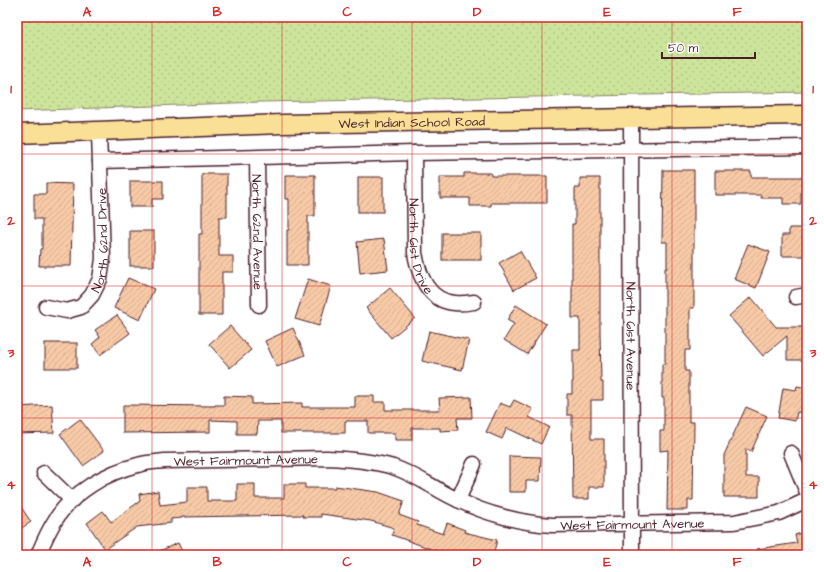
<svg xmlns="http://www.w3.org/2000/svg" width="824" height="572" font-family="'Architects Daughter',sans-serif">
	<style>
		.grass { fill: url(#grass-dots); stroke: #8b8263 }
		.building { fill: url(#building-hatch); stroke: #4a1f2b }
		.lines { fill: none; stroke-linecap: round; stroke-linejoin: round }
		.minor-casing { stroke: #4a1f2b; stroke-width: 17 }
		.major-casing { stroke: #4a1f2b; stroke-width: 21 }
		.minor { stroke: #fff; stroke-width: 14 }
		.major { stroke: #fadf96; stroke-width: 18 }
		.grid { fill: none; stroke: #d62828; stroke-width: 1; stroke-opacity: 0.55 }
		.labels { text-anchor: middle; stroke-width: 4; stroke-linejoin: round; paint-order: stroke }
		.street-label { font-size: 13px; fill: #4a1f2b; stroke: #fff }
		.neatline { fill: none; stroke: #d62828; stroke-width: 1.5 }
		.grid-label { font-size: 13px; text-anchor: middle; font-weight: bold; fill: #d62828 }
	</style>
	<defs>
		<pattern id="grass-dots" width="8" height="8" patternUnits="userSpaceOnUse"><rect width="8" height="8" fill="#cce59b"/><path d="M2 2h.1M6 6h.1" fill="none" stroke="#b1c486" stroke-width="1.8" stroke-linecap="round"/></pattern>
		<pattern id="building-hatch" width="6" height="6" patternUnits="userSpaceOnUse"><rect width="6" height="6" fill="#f8caa7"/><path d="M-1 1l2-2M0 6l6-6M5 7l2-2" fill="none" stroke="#d6ad90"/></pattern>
	</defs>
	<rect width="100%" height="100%" fill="#fff"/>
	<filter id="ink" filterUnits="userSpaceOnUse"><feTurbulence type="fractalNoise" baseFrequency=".025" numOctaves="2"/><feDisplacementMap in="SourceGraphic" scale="8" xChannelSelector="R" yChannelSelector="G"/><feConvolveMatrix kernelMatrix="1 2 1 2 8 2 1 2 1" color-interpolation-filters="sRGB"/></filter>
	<g filter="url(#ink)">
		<!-- grass -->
		<polygon class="grass" points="17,17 807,17 807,92 260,102 17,111"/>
		<!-- building -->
		<g class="building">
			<polygon points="663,170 694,170 694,308 690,308 690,350 685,350 685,371 689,371 689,422 694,422 693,500 688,500 688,510 667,510 668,450 660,451 660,431 664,431 664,398 662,398 662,364 665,364 665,268 667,268 667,242 662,242"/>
			<polygon points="715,171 751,171 751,177 807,177 807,192 801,192 801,204 783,204 783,198 761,198 761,195 715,195"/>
			<polygon points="464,173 491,173 491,176 547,176 547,203 491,203 491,206 470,206 470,198 440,198 440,177 464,177"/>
			<polygon points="202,174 227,174 227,217 219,217 219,256 233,256 233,272 222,272 222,315 199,315 199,234 202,234"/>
			<polygon points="285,175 315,175 315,216 308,216 308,265 287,265 287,230 289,230 289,199 285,199"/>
			<rect x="358" y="177" width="25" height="35"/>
			<polygon points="580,178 600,178 600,331 601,382 603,382 603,400 591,400 591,439 604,439 604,487 589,487 589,499 573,499 572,415 567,415 567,394 572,394 572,382 573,382 573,350 580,350 580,318 572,318 572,224 575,224 575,188 580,188"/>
			<polygon points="130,181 163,181 163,199 152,199 152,207 130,207"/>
			<polygon points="46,183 73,184 71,266 39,266 40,249 42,249 42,219 34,219 34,194 46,194"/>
			<polygon points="789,228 807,228 807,256 782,256 782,235 789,235"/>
			<rect x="130" y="231" width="24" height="35"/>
			<rect x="442" y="233" width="39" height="27"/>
			<polygon points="384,239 388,270 360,273 357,242"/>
			<polygon points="748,244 770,252 756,288 734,279"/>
			<polygon points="520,251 536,278 514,290 499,263"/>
			<polygon points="128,278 154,289 140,320 114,308"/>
			<polygon points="308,279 331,286 319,326 295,319"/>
			<polygon points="390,288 415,318 391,338 366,308"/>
			<polygon points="751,297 776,327 807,327 807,360 787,360 787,336 763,356 729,316"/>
			<polygon points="516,305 546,324 527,354 504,340 514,324 507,320"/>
			<polygon points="117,315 130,333 100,355 92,344 100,337 95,330"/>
			<polygon points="230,326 251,350 230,368 209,344"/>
			<polygon points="293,328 305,355 277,367 265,341"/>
			<polygon points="429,331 469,340 462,370 422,361"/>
			<rect x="45" y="343" width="32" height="25"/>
			<polygon points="797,386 807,388 807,413 797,412 795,421 778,418 783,388 796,390"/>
			<polygon points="224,396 252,397 252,404 302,403 302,407 355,407 355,396 374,396 374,402 385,402 385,410 440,410 439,398 471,397 472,418 457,418 458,430 440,431 440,428 412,428 412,440 395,440 395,433 368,433 368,421 345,421 345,433 281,433 281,421 258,421 257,434 237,434 237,421 210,420 210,432 123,433 123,405 215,406 215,405 224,405"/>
			<polygon points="514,400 533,409 529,417 549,427 541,444 507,428 502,439 486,432 500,403 510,407"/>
			<polygon points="52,405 54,433 17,434 17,407"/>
			<polygon points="746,407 767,416 751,452 746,449 746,477 759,477 759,497 724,497 724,455"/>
			<polygon points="80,419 104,451 83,466 60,434"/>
			<polygon points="509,456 541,457 540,481 526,481 526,492 509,492"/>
			<polygon points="237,484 255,484 255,498 284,498 284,484 305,484 305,488 335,488 335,486 378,492 404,501 399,515 418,522 417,525 443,534 447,523 465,530 464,532 497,540 493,555 448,555 392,535 394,528 371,521 321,514 321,517 303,517 303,515 182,517 182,518 171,519 171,523 137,527 105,549 87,523 103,511 111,522 140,501 139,494 158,491 160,505 187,502 187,487 207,487 207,501 237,501"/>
			<polygon points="17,501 31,522 17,531"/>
			<polygon points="807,531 807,555 757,555 757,549 797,543 795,535"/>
			<polygon points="178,543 184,555 150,555"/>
		</g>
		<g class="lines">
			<!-- minor casing -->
			<g class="minor-casing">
				<g id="minor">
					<path id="s1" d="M 631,118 L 632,555"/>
					<path id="s2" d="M 414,153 L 415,253 C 419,276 428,301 455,303 C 461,304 467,303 474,302"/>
					<path id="s3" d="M 257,158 L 259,305"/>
					<polyline points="100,161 414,153 807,147"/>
					<polyline points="796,297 807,295"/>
					<path id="s4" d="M 46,307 L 67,311 L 81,307 L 92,295 L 100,279 L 103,259 L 99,132"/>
					<polyline points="791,453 807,492"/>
					<polyline points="44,473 72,500"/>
					<polyline points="458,500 474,464"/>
					<path id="s5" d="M 38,555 C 43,543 48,531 56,519 C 73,492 107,472 138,465 C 147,462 156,462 165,461 L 327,458 C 349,459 372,461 393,467 C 417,475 436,490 458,500 C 486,514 522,523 552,525 L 734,522 L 779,513 L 807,500"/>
				</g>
			</g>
			<!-- major casing -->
			<g class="major-casing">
				<g id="major">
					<path id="s6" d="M 17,134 L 282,124 L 807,115"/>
				</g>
			</g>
			<!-- minor -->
			<use href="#minor" class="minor"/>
			<!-- major -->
			<use href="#major" class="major"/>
		</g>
	</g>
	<!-- grid -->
	<path class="grid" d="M 152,17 L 152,555M 282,17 L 282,555M 412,17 L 412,555M 542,17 L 542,555M 672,17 L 672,555M 17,154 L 807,154M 17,286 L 807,286M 17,418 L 807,418"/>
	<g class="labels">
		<!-- street labels -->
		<g class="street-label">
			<text dy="5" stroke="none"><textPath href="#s6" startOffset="395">West Indian School Road</textPath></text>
			<text dy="5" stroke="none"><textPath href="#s3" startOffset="74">North 62nd Avenue</textPath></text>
			<text dy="5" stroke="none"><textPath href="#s4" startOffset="109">North 62nd Drive</textPath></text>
			<text dy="5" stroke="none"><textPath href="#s2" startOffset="94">North 61st Drive</textPath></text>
			<text dy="5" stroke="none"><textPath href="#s1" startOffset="218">North 61st Avenue</textPath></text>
			<text dy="5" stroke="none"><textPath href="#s5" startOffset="249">West Fairmount Avenue</textPath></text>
			<text dy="5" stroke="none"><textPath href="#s5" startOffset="648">West Fairmount Avenue</textPath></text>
		</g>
	</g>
	<!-- margin -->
	<rect width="824" height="572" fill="none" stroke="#fff" stroke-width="44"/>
	<!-- scale -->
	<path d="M662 52v6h93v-6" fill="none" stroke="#4a1f2b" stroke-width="2"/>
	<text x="668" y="52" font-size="12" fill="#4a1f2b" stroke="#ffffff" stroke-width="3" paint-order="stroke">50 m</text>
	<rect x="22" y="22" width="780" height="528" class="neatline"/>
	<g class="grid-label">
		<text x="87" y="16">A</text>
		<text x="217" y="16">B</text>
		<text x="347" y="16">C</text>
		<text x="477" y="16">D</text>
		<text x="607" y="16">E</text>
		<text x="737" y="16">F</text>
		<text x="11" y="93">1</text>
		<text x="813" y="93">1</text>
		<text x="11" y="225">2</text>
		<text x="813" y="225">2</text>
		<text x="11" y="357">3</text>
		<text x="813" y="357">3</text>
		<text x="11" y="489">4</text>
		<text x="813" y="489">4</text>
		<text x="87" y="566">A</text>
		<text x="217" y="566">B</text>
		<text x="347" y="566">C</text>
		<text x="477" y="566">D</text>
		<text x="607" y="566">E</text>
		<text x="737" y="566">F</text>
	</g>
</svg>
